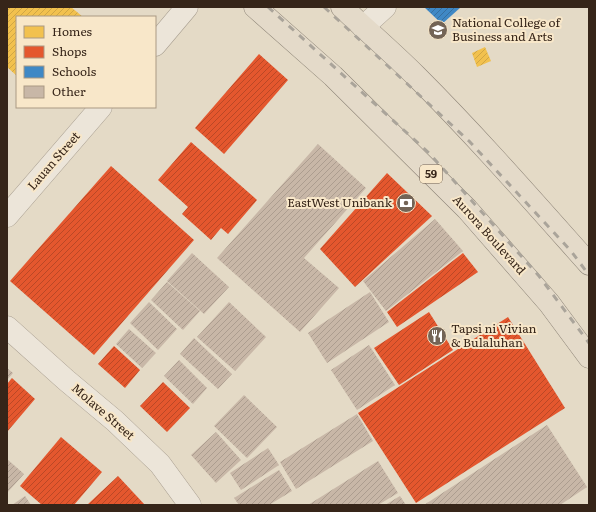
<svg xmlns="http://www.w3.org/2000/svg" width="596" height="512" font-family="Literata,serif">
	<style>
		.homes { fill: url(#homes-hatch) }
		.shops { fill: url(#shops-hatch) }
		.schools { fill: url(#schools-hatch) }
		.building { fill: url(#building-hatch) }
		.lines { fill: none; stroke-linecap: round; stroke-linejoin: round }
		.minor-casing { stroke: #a89e90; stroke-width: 23 }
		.major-casing { stroke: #8d8477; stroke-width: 23 }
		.minor { stroke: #ece5d9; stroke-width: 22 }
		.major { stroke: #e4dac9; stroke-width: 22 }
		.rail { stroke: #aaa49a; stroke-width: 3; stroke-dasharray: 7 7; stroke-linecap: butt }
		.labels { text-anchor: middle; stroke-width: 4; stroke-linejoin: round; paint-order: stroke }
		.shield { fill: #f8e7c9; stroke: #705f4e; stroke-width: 1 }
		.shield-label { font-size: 11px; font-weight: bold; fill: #362519 }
		.poi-label { font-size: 12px; fill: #362519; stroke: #f8e7c9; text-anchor: start }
		.street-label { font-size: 12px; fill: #362519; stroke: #f8e7c9 }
	</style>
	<defs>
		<pattern id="homes-hatch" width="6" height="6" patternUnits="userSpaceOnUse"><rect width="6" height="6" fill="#f2c14e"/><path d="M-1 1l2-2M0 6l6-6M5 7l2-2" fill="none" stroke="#d0a644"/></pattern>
		<pattern id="shops-hatch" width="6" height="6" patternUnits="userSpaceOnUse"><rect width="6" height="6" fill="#e4572e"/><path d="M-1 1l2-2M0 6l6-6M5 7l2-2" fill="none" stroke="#ba4826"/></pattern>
		<pattern id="schools-hatch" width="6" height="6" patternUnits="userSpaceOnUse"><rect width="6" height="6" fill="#3f88c5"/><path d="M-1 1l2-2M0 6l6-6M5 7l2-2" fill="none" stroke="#366f9f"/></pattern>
		<pattern id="building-hatch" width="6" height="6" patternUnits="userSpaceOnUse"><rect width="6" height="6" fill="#c8b7a7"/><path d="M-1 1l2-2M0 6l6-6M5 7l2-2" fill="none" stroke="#ac9d8f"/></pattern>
	</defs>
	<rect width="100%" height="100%" fill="#e4dac6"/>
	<!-- homes -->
	<g class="homes">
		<polygon points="7,7 71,7 83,17 17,17 17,76 7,67"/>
		<polygon points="485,47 491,61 477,67 472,53"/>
	</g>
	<!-- shops -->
	<g class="shops">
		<polygon points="259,54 288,80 224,154 195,128"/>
		<polygon points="191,142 257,200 228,234 221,228 211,240 182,214 188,207 158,180"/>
		<polygon points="111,166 194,240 94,355 10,281"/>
		<polygon points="387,173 432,216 355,287 320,249"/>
		<polygon points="463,253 478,272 397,327 387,312"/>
		<polygon points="429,312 453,350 399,385 374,348"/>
		<polygon points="508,317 565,408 416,503 358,413"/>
		<polygon points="114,346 140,370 125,388 98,364"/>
		<polygon points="12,378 35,399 7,432 7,384"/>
		<polygon points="163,382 190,408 167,432 140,406"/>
		<polygon points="61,437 102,472 74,505 42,505 20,486"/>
		<polygon points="118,476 145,505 87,505"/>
	</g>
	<!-- schools -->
	<polygon class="schools" points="424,7 461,7 442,24"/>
	<!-- building -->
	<g class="building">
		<polygon points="318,144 366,188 304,258 339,288 300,332 217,258"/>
		<polygon points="435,219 463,251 386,311 363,281"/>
		<polygon points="192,253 229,287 204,314 167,281"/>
		<polygon points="167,282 200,311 183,330 151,300"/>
		<polygon points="370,292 389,322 327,363 308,333"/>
		<polygon points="149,302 177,329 158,350 130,323"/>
		<polygon points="229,302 266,337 235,371 197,337"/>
		<polygon points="129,329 156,353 142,368 116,344"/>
		<polygon points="194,338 232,374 218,389 180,354"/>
		<polygon points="369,345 395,385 357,410 331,370"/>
		<polygon points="179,360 207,388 193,404 164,376"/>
		<polygon points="7,368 13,373 7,380"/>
		<polygon points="244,395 277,427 247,458 214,426"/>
		<polygon points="357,414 373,441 296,489 280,462"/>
		<polygon points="547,425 587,487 560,505 424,505"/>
		<polygon points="216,432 241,460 216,483 191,455"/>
		<polygon points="268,448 279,465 241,490 230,473"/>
		<polygon points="7,459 24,474 7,493"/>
		<polygon points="378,461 398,493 378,505 308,505"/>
		<polygon points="279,470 292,491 269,505 239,505 234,498"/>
		<polygon points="25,496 31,505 12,505"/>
		<polygon points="400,496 406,505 385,505"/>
	</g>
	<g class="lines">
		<!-- minor casing -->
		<g class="minor-casing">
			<g id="minor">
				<polyline points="363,27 385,7"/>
				<polyline points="155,45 187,7"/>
				<polyline points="7,216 101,107"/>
				<polyline points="7,327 66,380 115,421 160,464 190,505"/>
			</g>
		</g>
		<!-- major casing -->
		<g class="major-casing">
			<g id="major">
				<polyline points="255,7 333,76 467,209 549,303 589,357"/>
				<path d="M 342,7 C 366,30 392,52 416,76 C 476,136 532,200 589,264"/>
			</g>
		</g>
		<!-- minor -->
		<use href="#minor" class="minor"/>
		<!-- major -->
		<use href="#major" class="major"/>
		<!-- rail -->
		<g class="rail">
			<polyline points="268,7 429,153 539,276 589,343"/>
			<polyline points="324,7 469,141 571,251 589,275"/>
		</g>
	</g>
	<!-- icons -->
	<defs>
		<g id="university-disc" transform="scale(1)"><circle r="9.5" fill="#736456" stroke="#f8e7c9"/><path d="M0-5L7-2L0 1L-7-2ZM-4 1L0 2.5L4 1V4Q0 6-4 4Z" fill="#fff"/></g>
		<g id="bank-disc" transform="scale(1)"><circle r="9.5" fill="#736456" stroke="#f8e7c9"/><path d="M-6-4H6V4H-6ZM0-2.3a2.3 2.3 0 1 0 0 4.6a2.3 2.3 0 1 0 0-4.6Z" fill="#fff"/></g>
		<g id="restaurant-disc" transform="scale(1)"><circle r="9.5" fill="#736456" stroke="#f8e7c9"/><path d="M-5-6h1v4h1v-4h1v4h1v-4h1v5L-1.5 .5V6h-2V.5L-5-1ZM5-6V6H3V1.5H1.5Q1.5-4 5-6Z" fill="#fff"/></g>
	</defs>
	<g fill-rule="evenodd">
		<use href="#university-disc" x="438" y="30"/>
		<use href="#bank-disc" x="406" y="203"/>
		<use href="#restaurant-disc" x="437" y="336"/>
	</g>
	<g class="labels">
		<!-- shield labels -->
		<rect class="shield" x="420" y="165" width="22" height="18" rx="3"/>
		<g class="shield-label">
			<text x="431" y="178">59</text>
		</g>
		<!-- poi labels -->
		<g class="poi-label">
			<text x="452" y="27">National College of<tspan x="452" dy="14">Business and Arts</tspan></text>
			<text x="392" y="207" text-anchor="end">EastWest Unibank</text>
			<text x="451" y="333">Tapsi ni Vivian<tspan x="451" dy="14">&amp; Bulaluhan</tspan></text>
		</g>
		<!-- street labels -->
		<g class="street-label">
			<text transform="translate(54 161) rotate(-49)" y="4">Lauan Street</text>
			<text transform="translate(489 235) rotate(48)" y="4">Aurora Boulevard</text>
			<text transform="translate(103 412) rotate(41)" y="4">Molave Street</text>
		</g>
	</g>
	<!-- border -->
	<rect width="596" height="512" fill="none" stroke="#362519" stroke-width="16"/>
	<!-- legend -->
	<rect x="16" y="16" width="140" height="92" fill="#f8e7c9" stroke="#aa9983"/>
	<rect x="24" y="26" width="20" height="12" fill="#f2c14e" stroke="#aa9983"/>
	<text x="52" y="36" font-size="12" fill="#362519">Homes</text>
	<rect x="24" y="46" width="20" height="12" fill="#e4572e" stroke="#aa9983"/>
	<text x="52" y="56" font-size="12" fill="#362519">Shops</text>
	<rect x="24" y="66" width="20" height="12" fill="#3f88c5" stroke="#aa9983"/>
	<text x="52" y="76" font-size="12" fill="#362519">Schools</text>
	<rect x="24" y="86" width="20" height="12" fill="#c8b7a7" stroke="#aa9983"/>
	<text x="52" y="96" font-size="12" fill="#362519">Other</text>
</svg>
